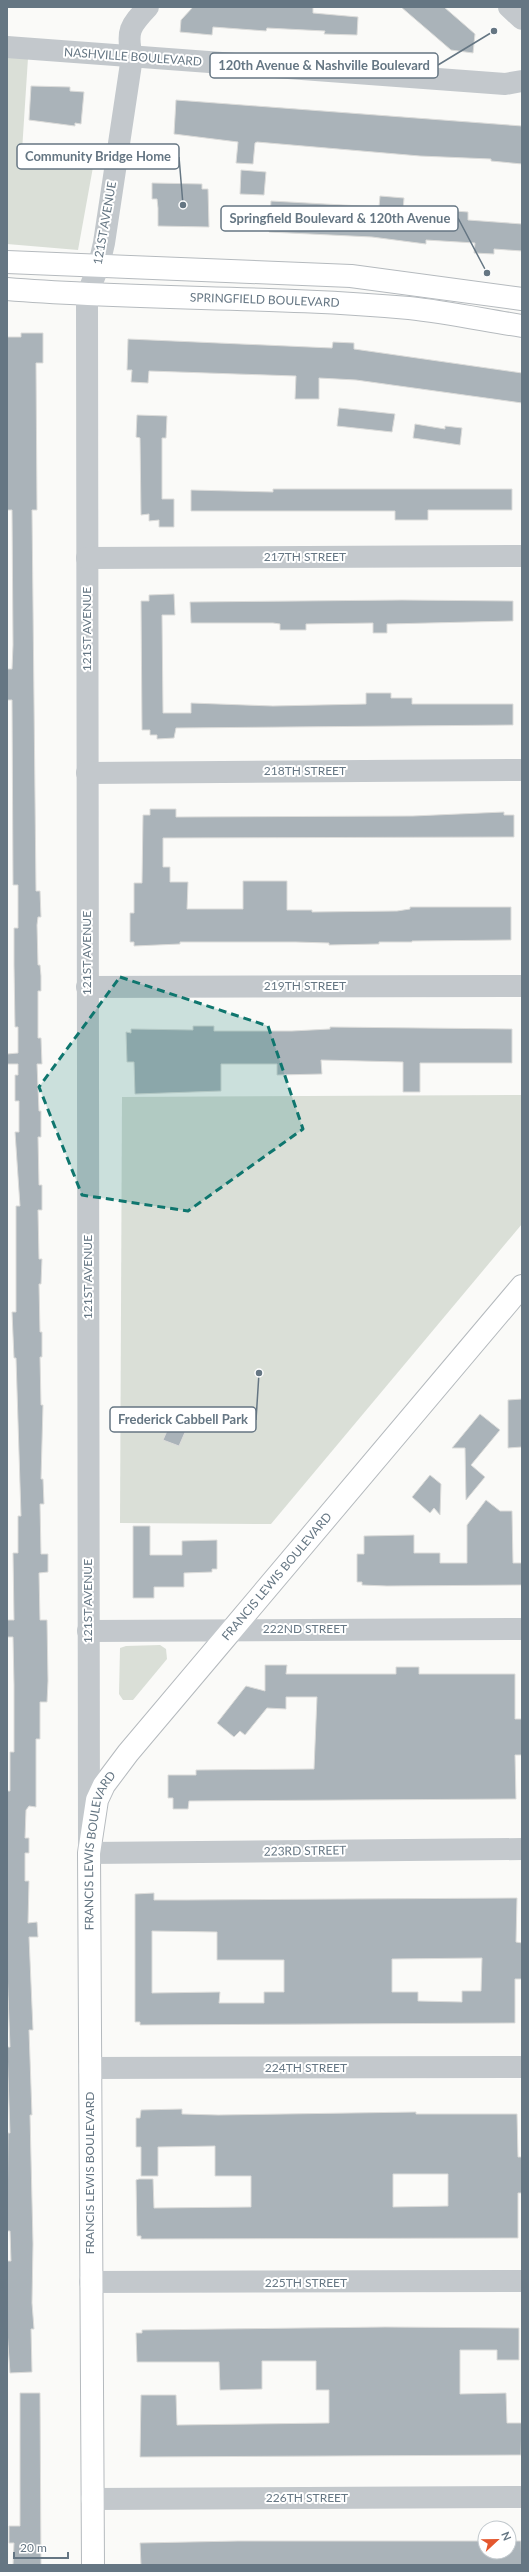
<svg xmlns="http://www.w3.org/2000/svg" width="529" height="2572" font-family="Lato,sans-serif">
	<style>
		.green { fill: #dadfd7 }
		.building { fill: #aab3b9; stroke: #dcdcda; fill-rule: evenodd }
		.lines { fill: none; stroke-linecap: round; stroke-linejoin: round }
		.major-casing { stroke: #b5babe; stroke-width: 24 }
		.minor { stroke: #c3c8cc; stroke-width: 22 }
		.major { stroke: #fff; stroke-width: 22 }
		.marked { fill: #0f766e; fill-opacity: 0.2; stroke: #0f766e; stroke-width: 3; stroke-dasharray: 8 5; stroke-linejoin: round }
		.labels { text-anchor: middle; stroke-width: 4; stroke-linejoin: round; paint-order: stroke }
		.street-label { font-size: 12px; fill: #657683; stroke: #fff }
		.leader { fill: none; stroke: #657683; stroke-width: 1.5 }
		.callout-dot { fill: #657683; stroke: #fff; stroke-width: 1.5 }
		.callout { fill: #fff; stroke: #657683; stroke-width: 1.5 }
		.callout-label { font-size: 13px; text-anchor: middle; font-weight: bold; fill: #657683 }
	</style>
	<rect width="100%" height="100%" fill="#fafaf8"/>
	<!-- green -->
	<g class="green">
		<polygon points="7,55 28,58 22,151 95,156 78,250 7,244"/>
		<polygon points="522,1095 522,1224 271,1524 120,1523 122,1097"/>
		<polygon points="160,1645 166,1649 167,1659 133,1700 123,1700 119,1694 120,1648 126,1646"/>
	</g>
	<!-- building -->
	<g class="building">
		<polygon points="193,7 313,7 313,13 358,17 357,35 324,34 325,31 267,28 266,31 213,27 212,35 180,32 181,20"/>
		<polygon points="401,7 444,7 475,34 473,53 451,50"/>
		<polygon points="31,86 70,87 70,91 84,92 81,124 75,123 75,126 29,120"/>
		<polygon points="176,100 522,126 522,164 491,161 491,159 420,156 257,142 255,143 253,164 236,163 238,142 174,134"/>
		<polygon points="241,170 266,172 264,195 240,194"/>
		<polygon points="152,183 202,184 202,189 208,189 209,227 158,226 158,208 157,199 152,199"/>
		<polygon points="380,196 404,198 403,211 441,214 442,210 468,212 468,220 522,224 522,251 494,249 494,254 474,253 475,243 426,240 426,244 372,237 269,232 271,201 379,207"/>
		<polygon points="21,333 43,333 43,363 36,363 37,510 32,510 36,891 40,891 41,917 38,917 37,925 38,965 40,965 41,976 41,991 38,991 38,1038 41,1038 42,1064 37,1064 39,1111 41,1111 41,1137 38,1137 39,1185 42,1185 42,1210 38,1210 39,1259 42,1259 41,1284 39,1284 40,1332 42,1332 42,1357 40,1357 41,1405 43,1405 41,1479 43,1479 44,1504 40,1504 41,1554 48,1554 48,1572 39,1573 40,1620 47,1620 48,1681 47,1702 40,1702 40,1739 36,1739 36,1807 29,1806 26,1810 25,1838 29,1838 29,1853 25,1853 25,1881 29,1881 28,1923 37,1922 38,1937 29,1937 33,2030 29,2030 32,2115 30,2115 33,2244 32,2303 34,2329 31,2329 32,2372 10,2373 7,2330 7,2261 11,2261 10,2231 7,2231 8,2133 10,2133 7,2047 10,2047 7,1969 7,1791 10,1791 10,1752 14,1752 14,1685 13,1637 7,1637 7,1620 14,1620 13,1553 18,1553 18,1516 21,1516 16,1358 14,1358 12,1312 16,1312 16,1206 20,1206 15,1132 19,1132 19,1101 15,1101 15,1075 18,1075 18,1064 7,1064 7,1054 18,1053 18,1027 15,1027 14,965 14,928 18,928 18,885 13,885 12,700 7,700 7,669 12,669 13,645 12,510 7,510 7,337 21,337"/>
		<polygon points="128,339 332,348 333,342 354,343 354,349 522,373 522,403 356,380 319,378 319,399 295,399 296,376 149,371 148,383 131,382 132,370 127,370"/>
		<polygon points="339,408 395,414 392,432 337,426"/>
		<polygon points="137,415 167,416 166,438 162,438 162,499 174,499 174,527 159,527 159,520 149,521 149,514 141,515 140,438 136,437"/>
		<polygon points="415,424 445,429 445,426 462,428 460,445 413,438"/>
		<polygon points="273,489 512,489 512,510 428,510 428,520 395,520 395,511 191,511 191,490 273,492"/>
		<polygon points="174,594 175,615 162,615 163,713 191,713 191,703 273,706 366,704 366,693 391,693 391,698 412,698 412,704 513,704 513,725 176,728 174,738 157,739 157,735 150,735 150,730 142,730 141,601 149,601 149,595"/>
		<polygon points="402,600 513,601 513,621 387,624 387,633 373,633 373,623 306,624 306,630 280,630 280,624 273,623 191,623 190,602"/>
		<polygon points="150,809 176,809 176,817 413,816 504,812 504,815 514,815 514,837 163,838 163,867 170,867 170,882 188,882 187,909 243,909 243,881 287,881 287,910 312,910 312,912 397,911 410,909 410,907 511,907 511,940 412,941 412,942 379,942 379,944 329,945 329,943 296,942 180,942 180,944 134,946 134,942 130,942 130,913 134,913 134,883 142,883 143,815 150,815"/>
		<polygon points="193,1026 214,1026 214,1031 292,1031 330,1029 330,1027 512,1029 512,1063 420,1063 420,1092 403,1092 403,1062 321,1060 322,1074 277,1075 277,1064 221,1064 221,1091 135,1094 134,1062 127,1062 126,1032 131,1033 131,1029 193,1030"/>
		<polygon points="522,1399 522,1447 508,1448 508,1400"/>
		<polygon points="480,1414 500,1430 471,1465 485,1477 466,1500 465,1448 452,1448"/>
		<polygon points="170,1424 186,1430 179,1446 163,1440"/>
		<polygon points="430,1475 441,1484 440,1515 434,1508 430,1513 412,1497"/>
		<polygon points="486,1500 500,1511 512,1511 513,1563 522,1563 522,1585 387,1586 362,1585 362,1582 357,1582 357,1554 364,1554 364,1536 414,1535 414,1553 440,1553 440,1563 467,1563 467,1525"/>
		<polygon points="133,1526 150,1526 150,1555 182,1555 182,1541 217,1540 217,1569 212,1569 212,1572 184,1573 184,1587 154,1587 154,1598 133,1598"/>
		<polygon points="265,1665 287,1665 286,1674 396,1674 396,1667 419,1667 419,1674 515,1674 515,1719 522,1719 522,1755 515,1755 516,1799 189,1801 188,1809 173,1809 173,1798 168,1798 168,1775 196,1775 196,1770 314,1769 317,1697 286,1697 286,1709 267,1708 245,1735 240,1731 234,1737 217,1723 246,1686 265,1691"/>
		<path d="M 154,1893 L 154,1900 L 186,1900 L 517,1898 L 516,1942 L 522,1943 L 522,1979 L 515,1979 L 515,2023 L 140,2025 L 140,2022 L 135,2022 L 135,1894 ZM 152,1931 L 217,1932 L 217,1960 L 284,1960 L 284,1992 L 264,1992 L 264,2003 L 219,2003 L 220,1992 L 152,1993 ZM 482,1958 L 481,1991 L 462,1991 L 462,2002 L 418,2001 L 418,1992 L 392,1992 L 392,1959 Z"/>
		<path d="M 182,2109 L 182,2114 L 218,2115 L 416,2112 L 416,2114 L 517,2114 L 518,2157 L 522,2157 L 522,2193 L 518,2193 L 518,2238 L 141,2239 L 141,2236 L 137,2236 L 136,2180 L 139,2179 L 153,2179 L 154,2208 L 251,2207 L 251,2176 L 215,2176 L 215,2146 L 158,2147 L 158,2176 L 141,2176 L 141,2147 L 136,2147 L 136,2118 L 140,2118 L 141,2110 ZM 448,2174 L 448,2206 L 393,2207 L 393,2174 Z"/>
		<polygon points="385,2327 519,2328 519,2360 497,2360 497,2350 460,2350 460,2394 506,2393 507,2423 522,2423 521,2455 140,2457 141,2395 176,2395 177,2425 329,2423 329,2390 316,2390 316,2361 262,2361 262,2389 220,2390 219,2362 137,2362 136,2333 142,2333 142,2330"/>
		<polygon points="20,2393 40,2393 41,2565 13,2565 14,2543 9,2543 9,2526 20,2526"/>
		<polygon points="238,2541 485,2541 485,2552 509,2552 509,2541 521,2541 522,2565 141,2565 140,2543"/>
	</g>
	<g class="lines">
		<!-- major casing -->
		<g class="major-casing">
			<g id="major">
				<polyline points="7,262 351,276 522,299"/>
				<path id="s1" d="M 7,289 C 141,300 275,296 409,308 C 446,312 484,320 522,326"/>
				<path id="s2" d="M 93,2565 L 89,1853 L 97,1800 L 104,1785 L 128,1753 L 522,1286"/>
			</g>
		</g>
		<!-- minor -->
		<g class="minor">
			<path d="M 148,7 C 130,26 126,31 132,57 L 104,243 L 99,265 L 87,295 L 89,1853 L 522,1849"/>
			<polyline points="509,7 522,19"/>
			<polyline points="7,47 505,84 522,81"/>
			<polyline points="87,558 522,556"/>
			<polyline points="87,773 522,770"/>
			<polyline points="87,987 522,986"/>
			<polyline points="88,1631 522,1629"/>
			<polyline points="89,2068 522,2067"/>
			<polyline points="90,2282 522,2281"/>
			<polyline points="92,2499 522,2497"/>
		</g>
		<!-- major -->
		<use href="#major" class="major"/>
	</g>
	<!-- marked area -->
	<path class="marked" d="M 120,977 L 268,1026 L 303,1129 L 188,1211 L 82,1195 L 39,1087 Z"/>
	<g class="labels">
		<!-- street labels -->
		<g class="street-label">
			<text transform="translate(133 57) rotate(4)" y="4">NASHVILLE BOULEVARD</text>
			<text transform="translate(105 223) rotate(-80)" y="4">121ST AVENUE</text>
			<text dy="4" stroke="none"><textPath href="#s1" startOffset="258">SPRINGFIELD BOULEVARD</textPath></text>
			<text x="305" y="561">217TH STREET</text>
			<text transform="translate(87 629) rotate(-90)" y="4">121ST AVENUE</text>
			<text x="305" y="775">218TH STREET</text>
			<text transform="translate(87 953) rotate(-90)" y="4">121ST AVENUE</text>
			<text x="305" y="990">219TH STREET</text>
			<text transform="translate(88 1277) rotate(-90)" y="4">121ST AVENUE</text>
			<text dy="4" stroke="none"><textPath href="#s2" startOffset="1053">FRANCIS LEWIS BOULEVARD</textPath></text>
			<text transform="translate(88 1601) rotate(-90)" y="4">121ST AVENUE</text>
			<text x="305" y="1633">222ND STREET</text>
			<text transform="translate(305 1851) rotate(-1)" y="4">223RD STREET</text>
			<text dy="4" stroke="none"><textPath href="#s2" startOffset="716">FRANCIS LEWIS BOULEVARD</textPath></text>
			<text x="306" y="2072">224TH STREET</text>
			<text transform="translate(90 2173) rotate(-90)" y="4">FRANCIS LEWIS BOULEVARD</text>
			<text x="306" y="2287">225TH STREET</text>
			<text x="307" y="2502">226TH STREET</text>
		</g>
	</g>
	<!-- callouts -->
	<path class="leader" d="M494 31L438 65M183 205L179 157M487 273L458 218M259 1373L256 1420"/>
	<g class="callout-dot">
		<circle cx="494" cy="31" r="4"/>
		<circle cx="183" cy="205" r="4"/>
		<circle cx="487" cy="273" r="4"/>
		<circle cx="259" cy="1373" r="4"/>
	</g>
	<g class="callout">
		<rect x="210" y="53" width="228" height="25" rx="4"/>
		<rect x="17" y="144" width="162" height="25" rx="4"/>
		<rect x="221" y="206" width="237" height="25" rx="4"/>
		<rect x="110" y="1407" width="146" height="25" rx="4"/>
	</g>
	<g class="callout-label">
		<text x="324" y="70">120th Avenue &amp; Nashville Boulevard</text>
		<text x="98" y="161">Community Bridge Home</text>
		<text x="340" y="223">Springfield Boulevard &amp; 120th Avenue</text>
		<text x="183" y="1424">Frederick Cabbell Park</text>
	</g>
	<!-- border -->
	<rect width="529" height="2572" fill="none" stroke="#657683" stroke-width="16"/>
	<!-- north arrow -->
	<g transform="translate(497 2540) rotate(68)"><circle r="19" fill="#ffffff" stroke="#c1c8cd"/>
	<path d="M0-3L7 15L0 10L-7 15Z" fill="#e4572e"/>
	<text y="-6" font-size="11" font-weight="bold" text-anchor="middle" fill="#657683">N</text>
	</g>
	<!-- scale -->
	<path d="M14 2552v6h54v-6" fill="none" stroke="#657683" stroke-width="2"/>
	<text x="20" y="2552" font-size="12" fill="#657683" stroke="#ffffff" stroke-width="3" paint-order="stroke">20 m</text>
</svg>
